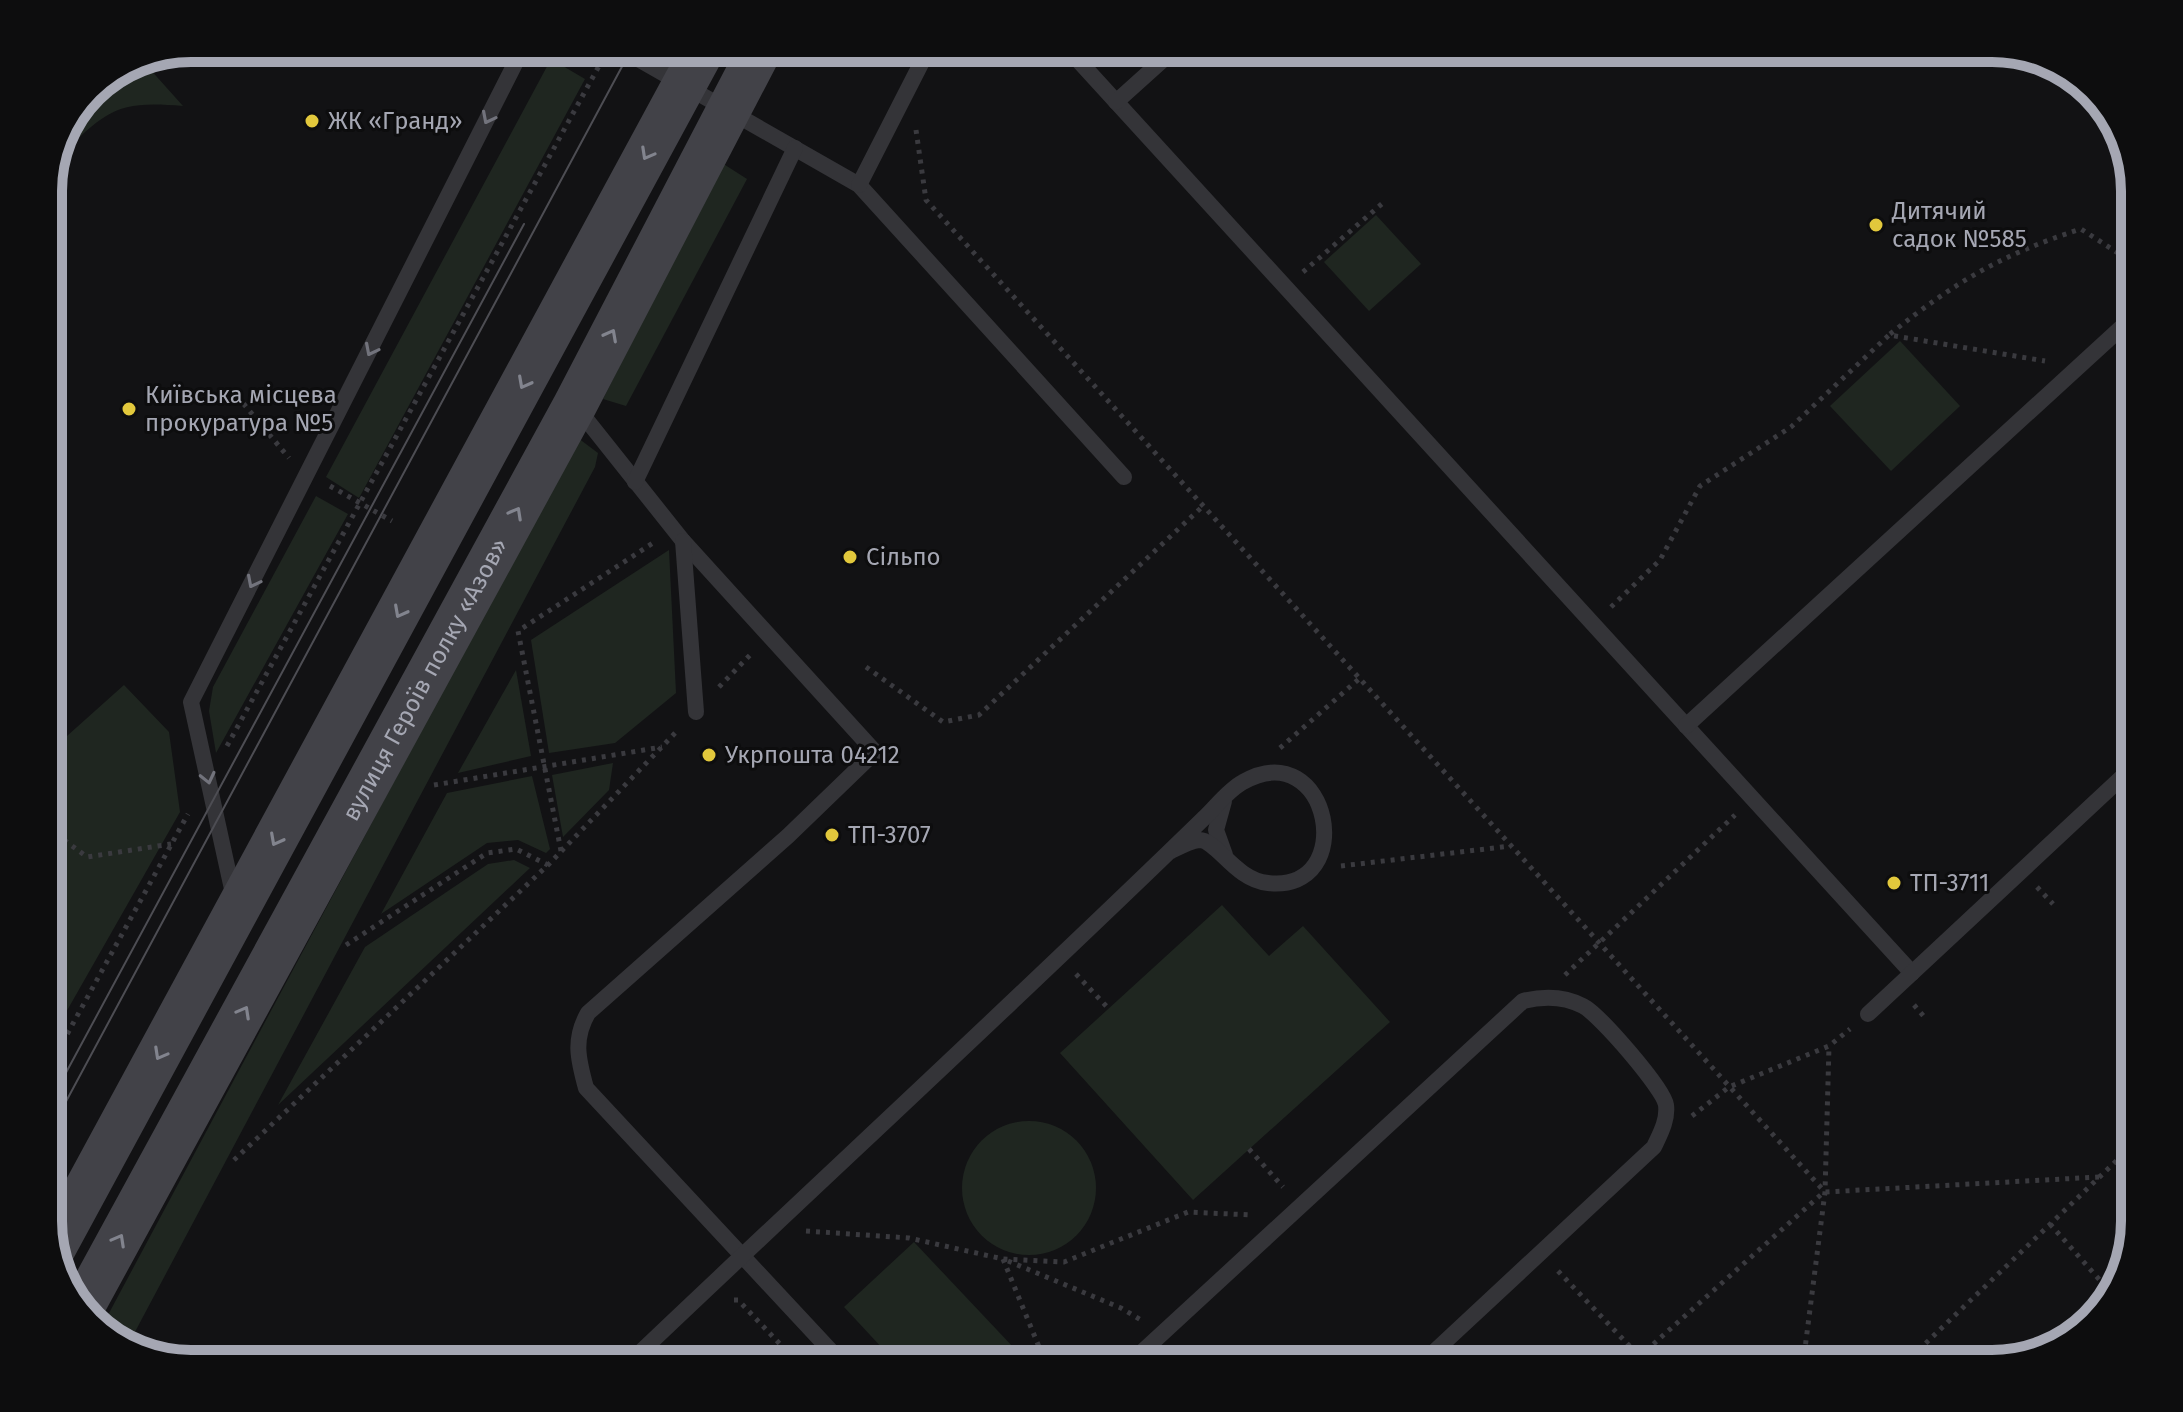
<svg xmlns="http://www.w3.org/2000/svg" width="2183" height="1412" font-family="'Fira Sans',sans-serif">
	<style>
		.green { fill: #1f2620 }
		.lines { fill: none; stroke-linecap: round; stroke-linejoin: round }
		.path { stroke: #3a3a3f; stroke-width: 5; stroke-dasharray: 4 6; stroke-linecap: butt }
		.service { stroke: #343438; stroke-width: 16 }
		.secondary { stroke: #424248; stroke-width: 44 }
		.tram { stroke: #4d4d53; stroke-width: 2 }
		.oneway { stroke: #72737c }
		.oneway2 { stroke: #82848e }
		.poi-dot { fill: #e2c83c; stroke: #0d0d0e; stroke-width: 3 }
		.labels { text-anchor: middle; stroke-width: 6; stroke-linejoin: round; paint-order: stroke }
		.poi-label { font-size: 24px; fill: #a5a7b3; stroke: #0d0d0e; text-anchor: start }
		.street-label { font-size: 24px; fill: #a5a7b3; stroke: #0d0d0e }
		.rim { fill: none; stroke: #a5a7b3; stroke-width: 10 }
	</style>
	<rect width="100%" height="100%" fill="#121214"/>
	<!-- green -->
	<g class="green">
		<path d="M 140,58 L 183,106 C 115,100 108,111 60,155 L 90,90 Z"/>
		<polygon points="551,59 585,79 359,498 326,477"/>
		<polygon points="722,163 747,179 626,406 603,399"/>
		<polygon points="1376,215 1421,264 1369,311 1324,262"/>
		<polygon points="1900,341 1960,406 1891,471 1830,406"/>
		<polygon points="578,438 598,453 595,467 128,1345 112,1340 101,1328"/>
		<polygon points="316,496 348,514 216,753 209,711 213,687"/>
		<polygon points="669,550 676,693 615,743 549,753 531,640"/>
		<polygon points="516,670 531,756 458,773"/>
		<polygon points="124,685 169,732 180,812 48,1044 48,924 59,897 48,885 48,753"/>
		<polygon points="613,763 609,790 563,837 552,775"/>
		<polygon points="532,776 550,849 546,853 518,840 487,843 381,914 447,793"/>
		<polygon points="514,860 530,868 278,1105 365,947 488,864"/>
		<polygon points="1222,905 1269,956 1303,926 1390,1022 1193,1200 1060,1053"/>
		<circle cx="1029" cy="1188" r="67"/>
		<polygon points="914,1242 1029,1364 897,1364 844,1307"/>
	</g>
	<g class="lines">
		<!-- path -->
		<g class="path">
			<polyline points="916,130 926,200 1825,1192 2099,1177"/>
			<polyline points="1303,272 1384,202"/>
			<path d="M 1890,334 C 1957,281 2000,255 2081,229 L 2118,253 L 2135,273"/>
			<polyline points="237,396 289,458"/>
			<polyline points="330,486 392,521"/>
			<polyline points="1611,607 1660,560 1700,486 1791,427 1889,335 2045,361"/>
			<polyline points="866,667 943,722 979,715 1203,506"/>
			<polyline points="719,687 751,654"/>
			<polyline points="227,746 600,64"/>
			<polyline points="1280,748 1360,678"/>
			<polyline points="434,785 662,747"/>
			<polyline points="48,828 87,857 171,844"/>
			<polyline points="561,851 518,631 653,543"/>
			<polyline points="1341,866 1511,846"/>
			<polyline points="2037,887 2053,904"/>
			<polyline points="346,945 487,853 516,849 548,865"/>
			<polyline points="1076,974 1108,1008"/>
			<polyline points="1565,975 1735,815"/>
			<polyline points="1914,1005 1927,1020"/>
			<polyline points="48,1069 188,814"/>
			<polyline points="1692,1116 1729,1087 1829,1046 1850,1029"/>
			<polyline points="1249,1149 1283,1187"/>
			<polyline points="234,1160 548,865 679,729"/>
			<polyline points="2050,1224 2113,1295"/>
			<polyline points="806,1231 909,1238 1003,1259 1064,1262 1188,1212 1252,1215"/>
			<polyline points="1003,1259 1046,1364"/>
			<polyline points="1008,1261 1121,1308 1141,1320"/>
			<polyline points="1558,1271 1639,1356"/>
			<polyline points="734,1300 738,1300 799,1364"/>
			<polyline points="1648,1349 1662,1364"/>
			<polyline points="1471,1351 1486,1364"/>
			<polyline points="1772,1357 1778,1364"/>
			<polyline points="1631,1364 1824,1192"/>
			<polyline points="1803,1364 1825,1192 1829,1046"/>
			<polyline points="1904,1364 2135,1143"/>
		</g>
		<!-- service -->
		<g class="service">
			<polyline points="619,48 859,185 1124,477"/>
			<polyline points="1067,48 1912,973"/>
			<polyline points="1116,102 1176,48"/>
			<polyline points="859,185 929,48"/>
			<path d="M 578,409 L 683,541 L 875,752 L 788,836 L 588,1013 C 573,1039 578,1059 586,1088 L 843,1364"/>
			<polyline points="635,482 795,148"/>
			<polyline points="683,541 696,712"/>
			<polyline points="1686,726 2135,315"/>
			<polyline points="1224,801 1216,830 1225,855"/>
			<polyline points="234,898 191,702 523,48"/>
			<polyline points="1868,1014 2135,765"/>
			<path d="M 628,1364 C 819,1182 1014,1003 1203,819 C 1216,807 1228,790 1243,782 C 1330,733 1360,893 1268,883 C 1235,880 1216,839 1199,840 C 1190,841 1179,847 1171,851"/>
			<path d="M 1129,1364 L 1523,1001 C 1543,996 1564,996 1583,1006 C 1599,1014 1664,1089 1666,1105 C 1668,1120 1660,1134 1654,1147 L 1421,1364"/>
		</g>
		<!-- secondary -->
		<g class="secondary">
			<polyline points="54,1248 704,48"/>
			<path id="s1" d="M 82,1308 L 575,405 L 761,48"/>
		</g>
		<!-- tram -->
		<g class="tram">
			<polyline points="48,1106 524,224"/>
			<polyline points="48,1135 632,48"/>
		</g>
	</g>
	<!-- one-way arrows -->
	<defs><path id="oneway-chevron" d="M-2-3.5L2.5 0L-2 3.5" fill="none" stroke-width="1.6" stroke-linecap="round" stroke-linejoin="round" transform="scale(2)"/></defs>
	<g class="oneway">
		<use href="#oneway-chevron" transform="translate(488 118) rotate(117)"/>
		<use href="#oneway-chevron" transform="translate(371 350) rotate(117)"/>
		<use href="#oneway-chevron" transform="translate(253 582) rotate(117)"/>
		<use href="#oneway-chevron" transform="translate(208 778) rotate(77)"/>
	</g>
	<g class="oneway2">
		<use href="#oneway-chevron" transform="translate(647 154) rotate(119)"/>
		<use href="#oneway-chevron" transform="translate(611 335) rotate(-62)"/>
		<use href="#oneway-chevron" transform="translate(524 383) rotate(118)"/>
		<use href="#oneway-chevron" transform="translate(516 513) rotate(-61)"/>
		<use href="#oneway-chevron" transform="translate(400 612) rotate(118)"/>
		<use href="#oneway-chevron" transform="translate(276 840) rotate(118)"/>
		<use href="#oneway-chevron" transform="translate(244 1012) rotate(-61)"/>
		<use href="#oneway-chevron" transform="translate(160 1054) rotate(119)"/>
		<use href="#oneway-chevron" transform="translate(119 1240) rotate(-61)"/>
	</g>
	<!-- markers -->
	<g class="poi-dot">
		<circle cx="312" cy="121" r="8"/>
		<circle cx="1876" cy="225" r="8"/>
		<circle cx="129" cy="409" r="8"/>
		<circle cx="850" cy="557" r="8"/>
		<circle cx="709" cy="755" r="8"/>
		<circle cx="832" cy="835" r="8"/>
		<circle cx="1894" cy="883" r="8"/>
	</g>
	<g class="labels">
		<!-- poi labels -->
		<g class="poi-label">
			<text x="328" y="129">ЖК «Гранд»</text>
			<text x="1892" y="219">Дитячий<tspan x="1892" dy="28">садок №585</tspan></text>
			<text x="145" y="403">Київська місцева<tspan x="145" dy="28">прокуратура №5</tspan></text>
			<text x="866" y="565">Сільпо</text>
			<text x="725" y="763">Укрпошта 04212</text>
			<text x="848" y="843">ТП-3707</text>
			<text x="1910" y="891">ТП-3711</text>
		</g>
		<!-- street labels -->
		<g class="street-label">
			<text dy="8" stroke="none"><textPath href="#s1" startOffset="716">вулиця Героїв полку «Азов»</textPath></text>
		</g>
	</g>
	<!-- crop -->
	<path d="M0 0H2183V1412H0ZM191 62H1992A129 129 0 0 1 2121 191V1221A129 129 0 0 1 1992 1350H191A129 129 0 0 1 62 1221V191A129 129 0 0 1 191 62Z" fill="#0d0d0e" fill-rule="evenodd"/>
	<path class="rim" d="M191 62H1992A129 129 0 0 1 2121 191V1221A129 129 0 0 1 1992 1350H191A129 129 0 0 1 62 1221V191A129 129 0 0 1 191 62Z"/>
</svg>
